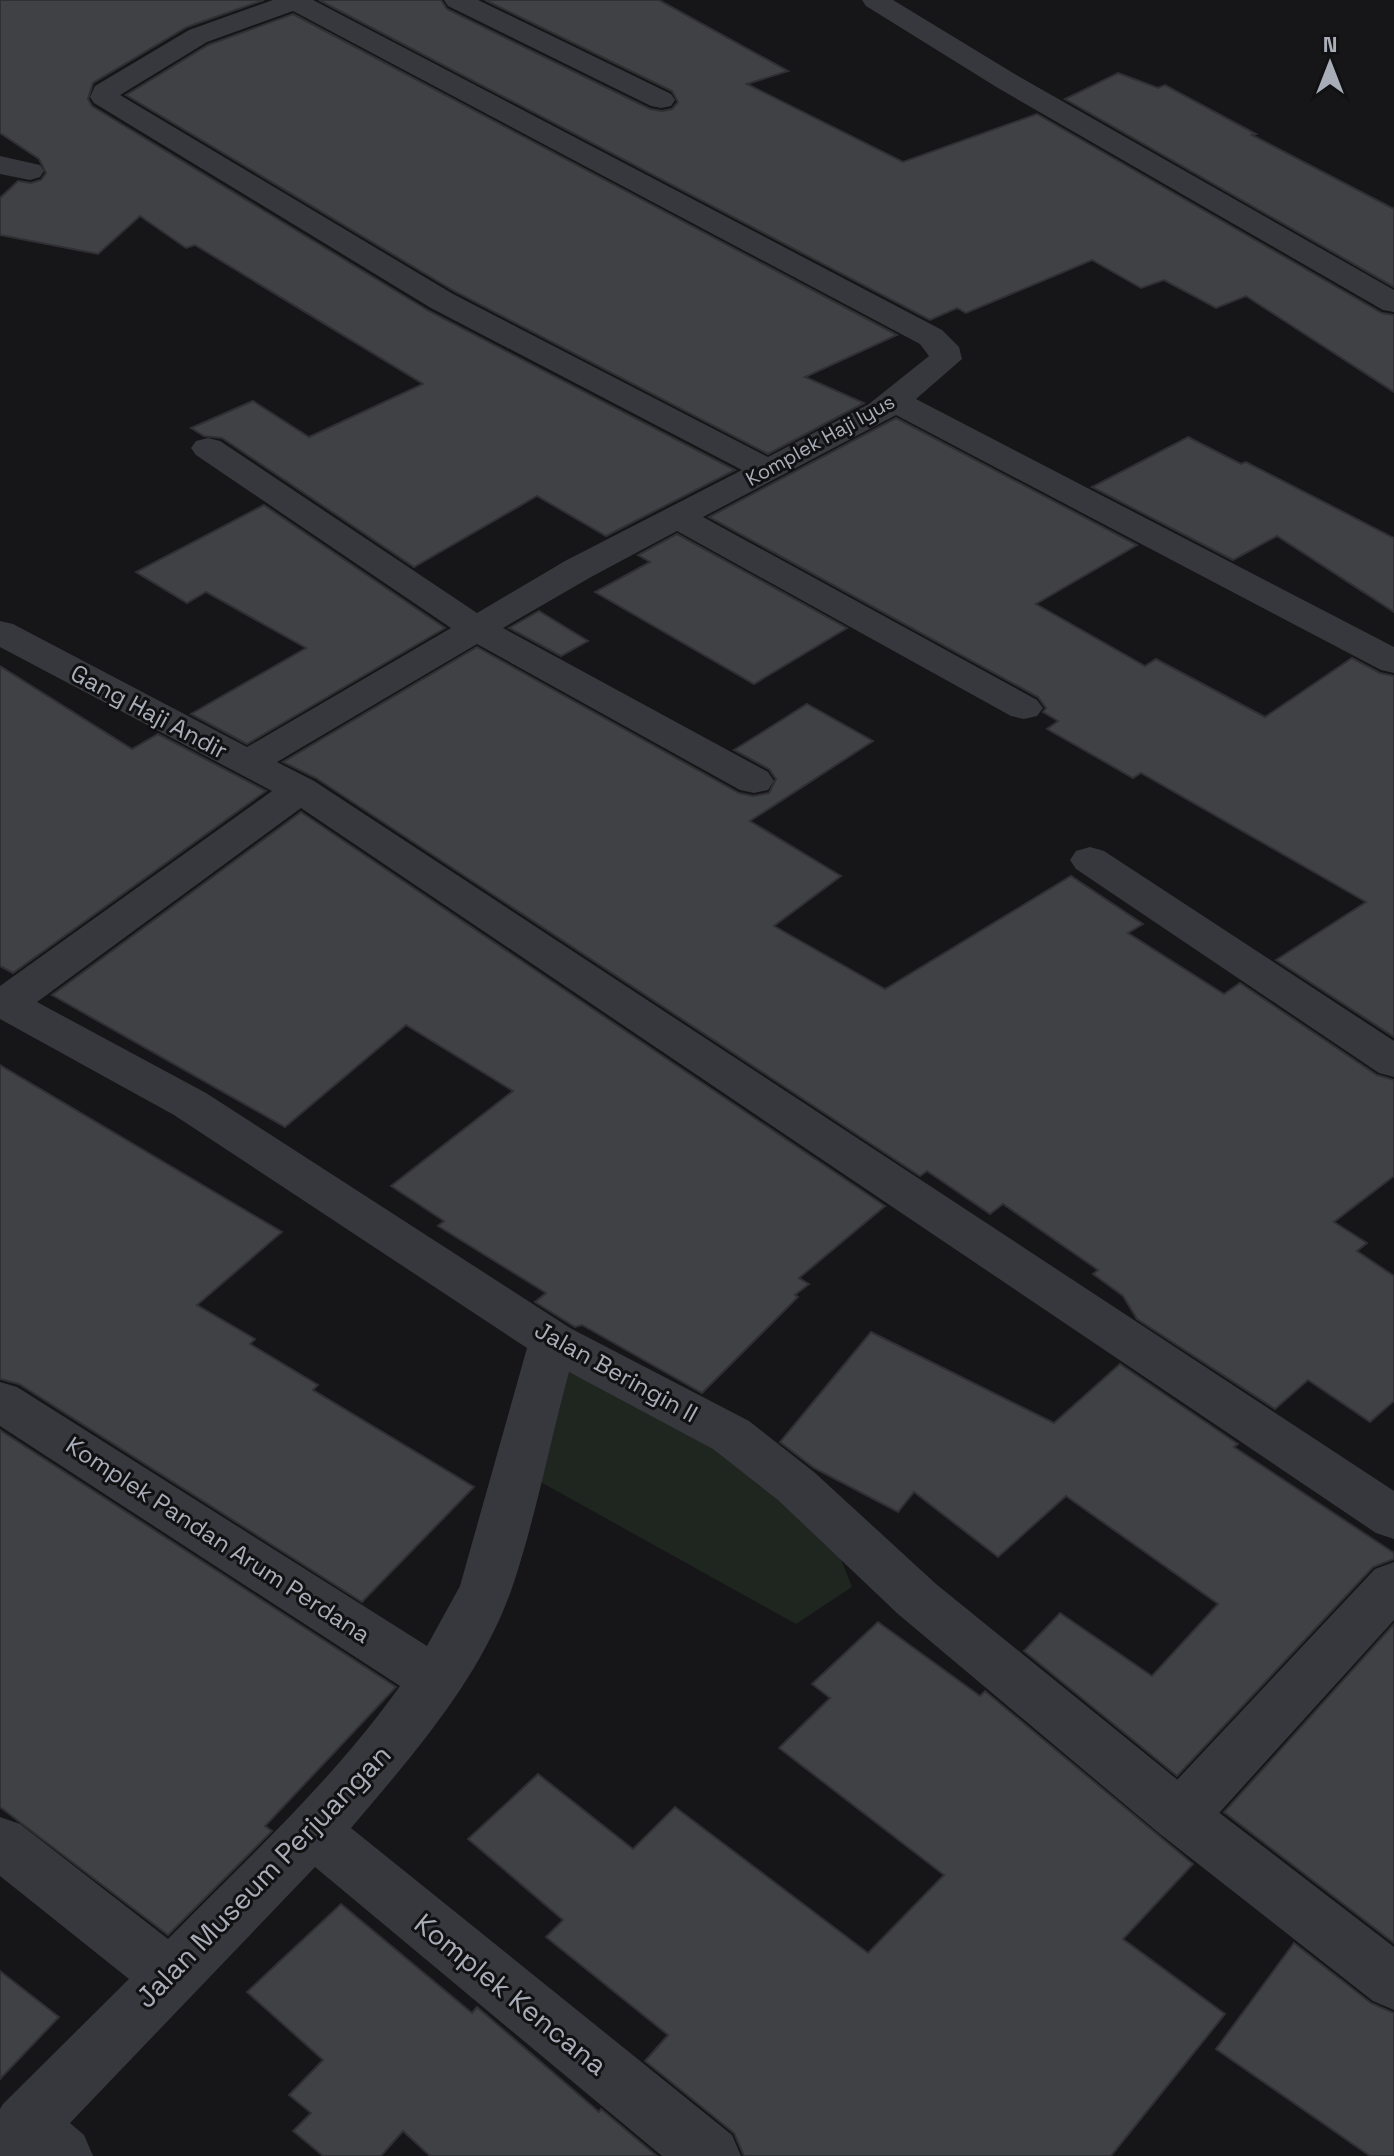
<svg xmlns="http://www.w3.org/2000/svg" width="1394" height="2156" font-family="'Space Grotesk',sans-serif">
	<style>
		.green { fill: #1e261f }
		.building { fill: #404145; stroke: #303034; stroke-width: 2 }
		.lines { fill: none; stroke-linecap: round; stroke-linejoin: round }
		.minor { fill: #37383d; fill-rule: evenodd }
		.tertiary { fill: #37383d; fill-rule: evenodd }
		.labels { text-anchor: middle; stroke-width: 6; stroke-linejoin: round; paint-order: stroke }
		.far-street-label { font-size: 20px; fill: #a8adb8; stroke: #111113 }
		.street-label { font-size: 24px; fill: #a8adb8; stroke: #111113 }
		.near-street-label { font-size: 28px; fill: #a8adb8; stroke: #111113 }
	</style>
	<rect width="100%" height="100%" fill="#161618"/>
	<!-- green -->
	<polygon class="green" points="566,1371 717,1441 828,1527 852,1587 796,1624 537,1480"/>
	<!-- building -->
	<g class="building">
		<polygon points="0,0 264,0 187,27 93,83 88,99 92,106 429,311 735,470 606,536 537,496 414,567 222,438 204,436 191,428 253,401 309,437 423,384 195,245 186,248 140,216 98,254 0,235 0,198 18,181 31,183 41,180 46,173 39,159 0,133"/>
		<polygon points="319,0 441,0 447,9 650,109 662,111 672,109 678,102 672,91 485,0 659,0 788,71 747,84 903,162 1037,114 1382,313 1394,315 1394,392 1246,296 1216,308 1164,280 1141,288 1092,260 966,313 957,308 930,320"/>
		<polygon points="293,14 897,335 805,377 864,403 768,454 454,291 126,95 208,45"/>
		<polygon points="1118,73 1158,88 1165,85 1256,134 1252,135 1394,209 1394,287 1065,99"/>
		<polygon points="896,418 1137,545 1036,604 1145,666 1156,659 1265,717 1352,658 1380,673 1394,676 1394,1037 1276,960 1366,902 1141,773 1133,778 1047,729 1058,721 1043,712 1046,708 1038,697 709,517"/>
		<polygon points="1188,437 1241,464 1246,462 1394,538 1394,612 1277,536 1233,560 1092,487"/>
		<polygon points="264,505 445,628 247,744 191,714 306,648 206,592 187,603 136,572"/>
		<polygon points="677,534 847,628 754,684 595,592 650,562 638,555"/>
		<polygon points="539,611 588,641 561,656 509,628"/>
		<polygon points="477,647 739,793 753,796 769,793 776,779 769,769 734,750 807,704 873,741 750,821 841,876 774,926 885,989 1071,876 1143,924 1128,933 1224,994 1240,983 1377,1075 1394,1080 1394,1176 1334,1222 1367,1243 1357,1251 1394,1276 1394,1401 1370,1422 1308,1380 1275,1409 1137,1319 1123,1296 1093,1274 1098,1270 1003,1204 990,1214 927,1171 920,1176 316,778 283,762"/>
		<polygon points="0,666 132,749 158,734 266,791 13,973 0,966"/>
		<polygon points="301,812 885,1206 799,1278 809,1284 795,1295 798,1297 702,1393 582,1325 575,1327 535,1302 546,1293 438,1226 444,1221 391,1186 513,1091 406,1025 285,1127 52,995"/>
		<polygon points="0,1065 282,1232 197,1305 255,1339 250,1344 318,1385 313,1390 474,1487 362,1602 19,1384 0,1379"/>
		<polygon points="871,1332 1054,1423 1120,1364 1238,1444 1234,1447 1394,1553 1394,1559 1373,1567 1177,1776 1024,1651 1060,1613 1152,1676 1218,1604 1066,1496 998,1557 914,1492 898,1512 814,1468 780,1442"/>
		<polygon points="0,1430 396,1687 265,1826 272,1831 168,1935 0,1807"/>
		<polygon points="878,1622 980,1696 985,1691 1193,1864 1123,1939 1225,2014 1111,2156 744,2156 734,2133 645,2061 668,2035 546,1937 563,1920 468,1839 538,1774 633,1849 675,1807 868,1953 944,1875 779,1748 830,1698 812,1684"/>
		<polygon points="1394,1624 1394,1943 1224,1812"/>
		<polygon points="341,1904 472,2013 477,2007 599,2112 601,2109 657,2156 430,2156 403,2131 381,2156 323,2156 293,2131 311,2113 289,2095 323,2060 247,1992"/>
		<polygon points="1294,1943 1371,2003 1394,2013 1394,2156 1370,2156 1216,2049"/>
		<polygon points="0,1971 59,2017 0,2079"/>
	</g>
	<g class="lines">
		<!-- minor -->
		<g class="minor">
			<path d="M 273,0 L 313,0 L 942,330 L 959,347 L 962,359 L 916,399 L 1394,647 L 1394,673 L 1381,670 L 896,415 L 703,517 L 1037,700 L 1043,708 L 1037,716 L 1024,719 L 1011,716 L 677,531 L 591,577 L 503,628 L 768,772 L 774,781 L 768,790 L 754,793 L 740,790 L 477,644 L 277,762 L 314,781 L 1394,1491 L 1394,1539 L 1376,1533 L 301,808 L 37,1002 L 206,1093 L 570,1328 L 749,1421 L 814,1472 L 936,1584 L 1200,1798 L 1394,1947 L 1394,2010 L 1373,2001 L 1160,1834 L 898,1614 L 778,1500 L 713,1449 L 569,1372 C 550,1442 536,1516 513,1585 C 482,1677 413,1755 351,1828 L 732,2135 L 741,2156 L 662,2156 L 315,1867 L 70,2123 L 84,2135 L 93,2156 L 0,2156 L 0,2109 L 3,2104 L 129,1979 L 0,1876 L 0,1817 L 20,1824 L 168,1939 C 248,1858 334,1779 400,1686 L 0,1426 L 0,1382 L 17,1387 L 427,1646 L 460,1586 L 527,1348 L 174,1115 L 0,1019 L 0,986 L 272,791 L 0,647 L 0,621 L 13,624 L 247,747 L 451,628 L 196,455 L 191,448 L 196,441 L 208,438 L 220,441 L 477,613 L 565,561 L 742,470 L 431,308 L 94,103 L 90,97 L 95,86 L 189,30 ZM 293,11 L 920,344 L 929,356 L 869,404 L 768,457 L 453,294 L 120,95 L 207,42 Z"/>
			<polygon points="444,0 478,0 671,94 675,100 671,106 661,108 651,106 448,6"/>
			<polygon points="862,0 893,0 1018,76 1394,290 1394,312 1383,310 998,88 866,6"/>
			<polygon points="0,156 40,165 44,171 40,177 30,180 0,174"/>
			<polygon points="1090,847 1104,851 1394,1041 1394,1077 1379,1073 1076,869 1070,860 1076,851"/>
		</g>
		<!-- tertiary -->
		<polygon class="tertiary" points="1394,1562 1394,1620 1200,1834 1180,1841 1160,1834 1152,1816 1160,1798 1375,1569"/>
	</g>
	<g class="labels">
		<!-- far-street labels -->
		<g class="far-street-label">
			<text transform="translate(820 440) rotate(-29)" y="7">Komplek Haji Iyus</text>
		</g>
		<!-- street labels -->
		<g class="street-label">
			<text transform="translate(149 712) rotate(28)" y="8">Gang Haji Andir</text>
			<text transform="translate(616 1372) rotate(29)" y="8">Jalan Beringin II</text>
			<text transform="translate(218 1540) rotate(33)" y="8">Komplek Pandan Arum Perdana</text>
		</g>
		<!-- near-street labels -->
		<g class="near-street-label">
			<text transform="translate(263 1876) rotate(-46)" y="10">Jalan Museum Perjuangan</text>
			<text transform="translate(511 1994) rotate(39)" y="10">Komplek Kencana</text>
		</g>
	</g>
	<!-- north arrow -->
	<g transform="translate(1330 64)" stroke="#111113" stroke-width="6" paint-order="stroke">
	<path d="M0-6L14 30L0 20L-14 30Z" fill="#a8adb8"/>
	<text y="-12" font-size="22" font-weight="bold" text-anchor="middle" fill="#a8adb8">N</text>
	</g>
</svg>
